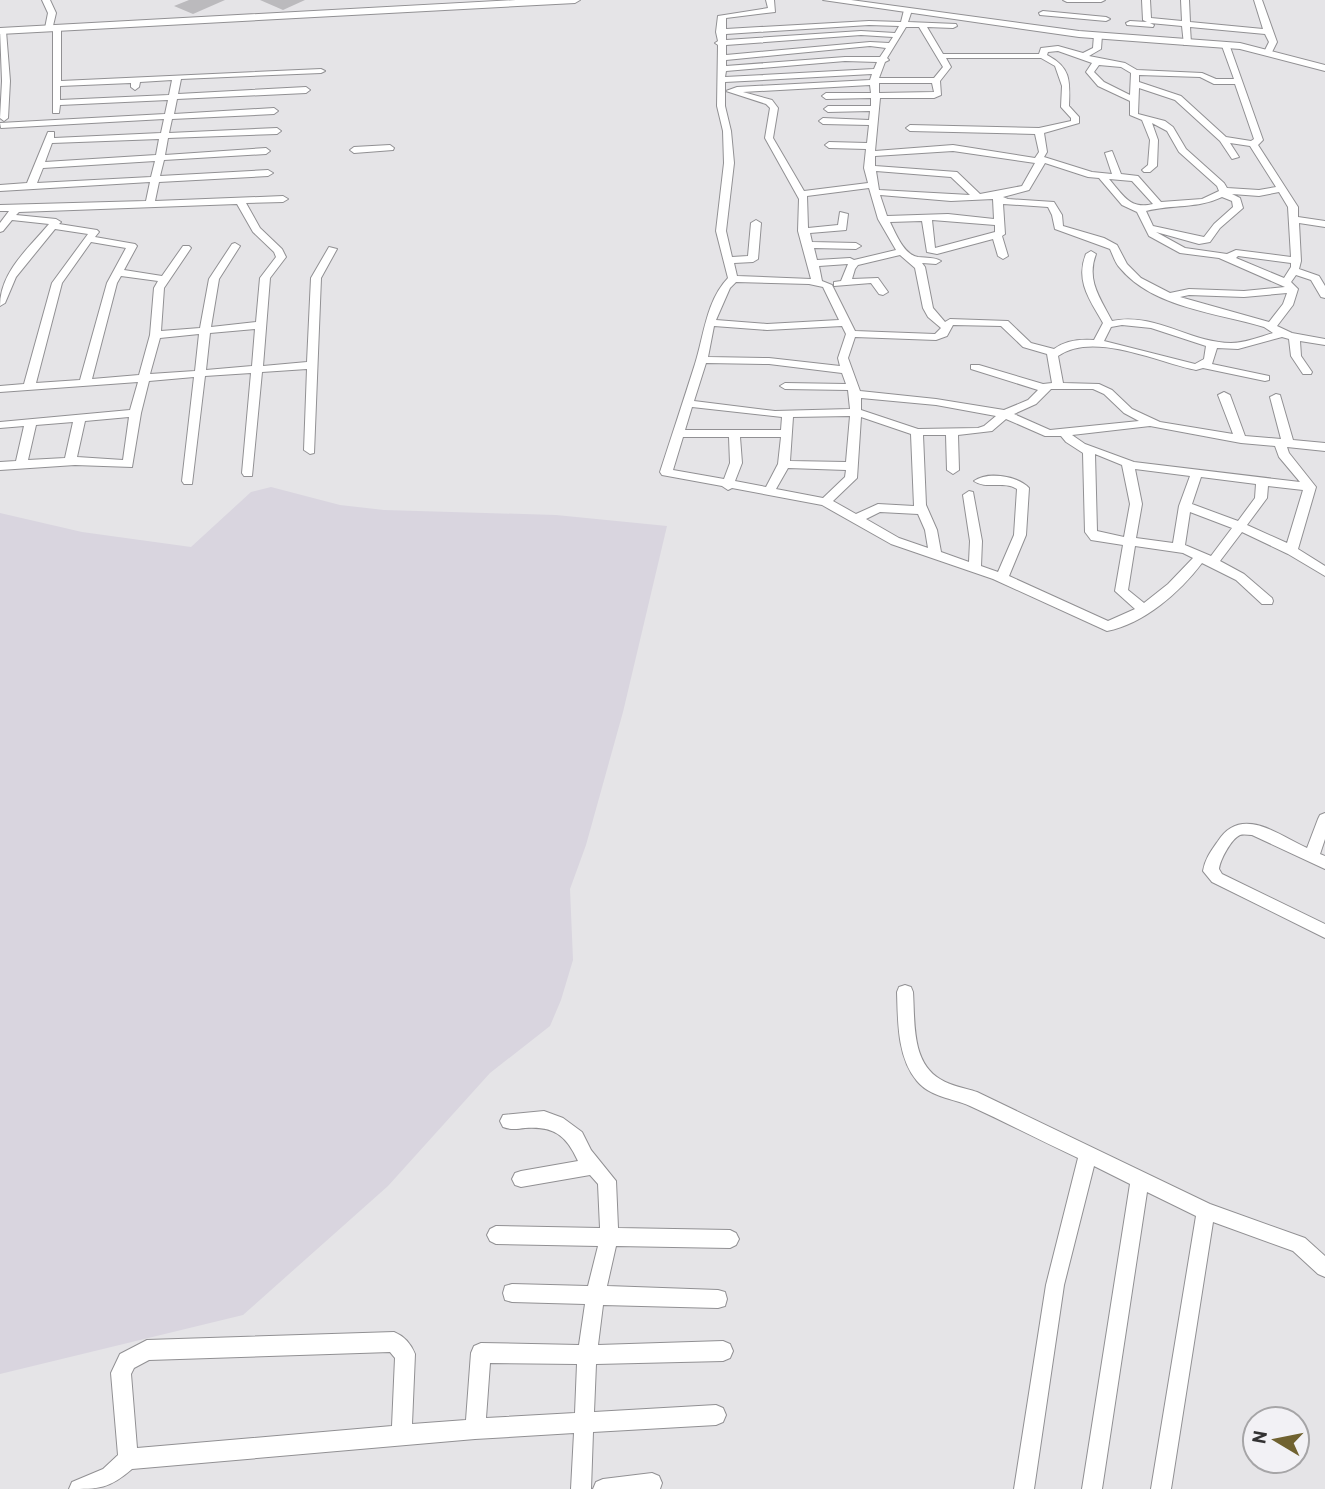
<svg xmlns="http://www.w3.org/2000/svg" width="1325" height="1489" font-family="Barlow,sans-serif">
	<style>
		.built { fill: #d9d5df }
		.building { fill: #bbbabd }
		.lines { fill: none; stroke-linecap: round; stroke-linejoin: round }
		.street-casing { stroke: #919093; stroke-width: 2 }
		.secondary-casing { stroke: #919093; stroke-width: 2 }
		.street { fill: #fff; fill-rule: evenodd }
		.secondary { fill: #fff; fill-rule: evenodd }
	</style>
	<rect width="100%" height="100%" fill="#e5e4e7"/>
	<!-- built -->
	<polygon class="built" points="271,487 340,505 384,510 556,515 667,526 623,712 586,845 570,889 573,960 561,1000 550,1026 490,1073 388,1186 243,1315 0,1374 0,513 82,532 191,547 251,492"/>
	<!-- building -->
	<g class="building">
		<polygon points="189,0 225,0 193,14 174,6"/>
		<polygon points="260,0 305,0 283,10"/>
	</g>
	<g class="lines">
		<!-- street casing -->
		<g class="street-casing">
			<g id="street">
				<polygon points="42,0 50,0 56,13 52,30 45,28 48,13"/>
				<path d="M 766,0 L 774,0 L 775,12 L 726,18 L 726,29 L 869,21 L 901,22 L 904,10 L 908,8 L 912,10 L 908,22 L 956,24 L 957,26 L 953,28 L 927,27 L 943,54 L 1039,54 L 1041,48 L 1058,46 L 1083,53 L 1093,48 L 1094,35 L 1098,33 L 1102,35 L 1101,49 L 1089,56 L 1125,63 L 1137,70 L 1202,73 L 1216,79 L 1234,79 L 1222,46 L 1229,44 L 1263,140 L 1258,145 L 1298,207 L 1298,217 L 1325,221 L 1325,227 L 1299,223 L 1301,261 L 1299,269 L 1319,276 L 1325,286 L 1325,298 L 1321,297 L 1311,280 L 1296,275 L 1291,282 L 1298,289 L 1293,305 L 1277,326 L 1292,333 L 1325,339 L 1325,345 L 1300,341 L 1301,356 L 1312,372 L 1311,374 L 1303,374 L 1291,356 L 1289,339 L 1282,337 L 1238,349 L 1217,348 L 1212,364 L 1269,376 L 1269,380 L 1265,381 L 1203,368 L 1196,370 C 1157,362 1093,331 1058,356 L 1063,383 L 1099,384 L 1112,390 L 1132,409 L 1160,422 L 1233,434 L 1218,395 L 1224,392 L 1230,395 L 1245,436 L 1281,439 L 1270,397 L 1276,394 L 1280,395 L 1293,440 L 1325,443 L 1325,451 L 1287,447 L 1289,453 L 1316,487 L 1298,549 L 1325,566 L 1325,576 L 1288,554 L 1242,532 L 1220,561 L 1244,574 L 1272,598 L 1273,601 L 1272,604 L 1262,604 L 1236,580 L 1202,563 C 1180,592 1144,624 1107,631 L 993,579 L 891,544 L 822,505 L 732,488 L 728,490 L 722,486 L 662,475 L 660,472 C 672,435 683,402 695,364 C 704,336 706,301 728,278 L 716,231 L 724,163 L 723,131 L 717,106 L 718,45 L 715,43 L 718,41 L 716,32 L 718,16 L 768,8 ZM 869,25 L 899,26 L 895,33 L 861,31 L 726,40 L 726,34 ZM 906,27 L 919,27 L 943,67 L 934,78 L 879,78 L 885,62 L 889,60 L 887,58 ZM 861,35 L 893,37 L 889,43 L 870,42 L 726,55 L 726,45 ZM 870,46 L 886,48 L 880,57 L 845,57 L 726,66 L 726,60 ZM 1058,51 L 1092,63 L 1086,72 L 1098,86 L 1130,101 L 1130,115 L 1142,120 L 1150,140 L 1148,165 L 1142,170 L 1144,172 L 1150,172 L 1157,166 L 1158,140 L 1152,123 L 1167,131 L 1179,152 L 1217,186 L 1219,191 L 1202,199 L 1161,202 L 1138,176 L 1121,174 L 1112,151 L 1105,153 L 1112,174 L 1092,172 L 1044,157 L 1047,152 L 1044,133 L 1079,123 L 1079,117 L 1069,106 C 1070,80 1071,68 1047,55 L 1048,52 ZM 946,58 L 1041,58 L 1055,66 L 1062,86 L 1061,107 L 1071,118 L 1071,121 L 1039,128 L 910,125 L 906,128 L 910,131 L 1035,134 L 1039,152 L 1035,158 L 953,145 L 875,151 L 880,98 L 934,98 L 941,95 L 940,81 L 951,67 ZM 845,61 L 877,62 L 874,69 L 725,77 L 726,71 ZM 1099,65 L 1121,67 L 1131,73 L 1130,95 L 1104,82 L 1094,72 ZM 872,74 L 870,80 L 737,87 L 726,91 L 766,104 L 770,108 L 765,138 L 799,199 L 798,231 L 811,279 L 737,276 L 734,263 L 753,262 L 758,259 L 761,223 L 756,220 L 751,223 L 748,256 L 732,257 L 726,231 L 734,163 L 731,131 L 725,106 L 725,82 ZM 1139,75 L 1200,77 L 1214,84 L 1235,84 L 1254,139 L 1251,141 L 1226,137 L 1181,96 L 1139,82 ZM 879,83 L 932,83 L 934,92 L 879,93 ZM 870,85 L 871,93 L 826,93 L 822,96 L 826,99 L 871,98 L 871,106 L 828,106 L 824,109 L 828,112 L 870,111 L 869,120 L 823,118 L 819,121 L 823,124 L 869,125 L 867,143 L 829,142 L 825,145 L 829,148 L 866,149 L 864,168 L 868,183 L 804,191 L 773,138 L 778,108 L 772,100 L 743,92 ZM 1139,88 L 1175,100 L 1220,141 L 1232,159 L 1239,157 L 1230,143 L 1250,146 L 1276,187 L 1259,190 L 1227,188 L 1224,183 L 1186,149 L 1173,127 L 1165,121 L 1138,114 ZM 953,151 L 1035,163 L 1022,186 L 980,194 L 957,172 L 875,166 L 875,156 ZM 1045,163 L 1088,177 L 1099,178 L 1122,205 L 1137,212 L 1149,236 L 1180,253 L 1219,258 L 1285,287 L 1244,291 L 1189,289 L 1170,293 L 1141,278 L 1127,264 L 1117,245 L 1104,238 L 1063,226 L 1062,215 L 1054,202 L 1008,199 L 1003,197 L 1029,190 ZM 876,171 L 951,177 L 970,195 L 879,190 ZM 1109,179 L 1132,181 L 1153,204 C 1130,210 1123,195 1109,179 ZM 869,188 L 878,219 L 896,250 L 854,260 L 850,258 L 817,260 L 814,248 L 856,249 L 861,246 L 856,243 L 812,242 L 810,233 L 846,230 L 848,214 L 840,212 L 838,225 L 808,228 L 807,196 ZM 1279,192 L 1288,207 L 1291,257 L 1236,250 L 1227,254 L 1185,248 L 1156,232 L 1199,244 L 1210,242 L 1220,228 L 1243,208 L 1240,198 L 1232,194 L 1259,196 ZM 880,195 L 951,201 L 993,199 L 994,219 L 948,214 L 887,216 ZM 1222,197 L 1232,201 L 1233,207 L 1214,224 L 1204,237 L 1153,226 L 1146,211 C 1173,204 1197,209 1222,197 ZM 1003,204 L 1048,207 L 1052,215 L 1055,229 L 1110,249 C 1113,255 1115,263 1120,268 C 1153,308 1218,313 1264,327 L 1273,333 C 1260,337 1245,343 1231,343 C 1190,343 1155,312 1112,321 C 1100,298 1086,280 1096,254 L 1091,251 L 1086,254 C 1075,281 1090,300 1103,323 L 1094,340 C 1080,339 1066,340 1054,349 L 1031,343 L 1008,321 L 950,319 L 945,322 L 933,308 L 925,267 L 922,263 L 936,264 L 941,261 C 934,257 927,258 918,257 C 904,255 896,234 890,222 L 922,221 L 927,252 L 937,254 L 993,239 L 998,256 L 1003,259 L 1008,256 L 1002,236 L 1005,234 ZM 932,220 L 995,225 L 995,232 L 935,248 ZM 900,255 L 915,268 L 923,308 L 928,317 L 941,328 L 935,334 L 855,331 L 832,285 L 822,281 L 819,266 L 848,264 L 841,281 L 834,282 L 834,286 L 871,283 L 879,294 L 883,295 L 888,292 L 878,278 L 852,279 L 855,269 L 858,265 ZM 1238,256 L 1291,263 L 1291,267 L 1284,278 L 1236,258 ZM 736,282 L 809,284 L 823,287 L 839,320 L 767,324 L 716,320 L 730,288 ZM 1287,293 L 1283,304 L 1269,322 L 1180,297 L 1189,295 L 1244,297 ZM 953,325 L 1001,326 L 1023,347 L 1047,354 L 1052,383 L 1043,384 L 979,365 L 971,365 L 971,369 L 1038,390 L 1028,400 L 1004,410 L 936,399 L 860,391 L 848,358 L 855,337 L 936,340 L 947,336 ZM 1122,325 L 1151,328 L 1206,346 L 1204,359 L 1195,364 L 1104,341 L 1111,327 ZM 714,326 L 767,330 L 842,326 L 846,334 L 838,358 L 840,366 L 769,358 L 708,357 ZM 706,363 L 769,364 L 842,373 L 846,384 L 785,383 L 780,386 L 785,389 L 848,390 L 850,409 L 775,411 L 694,401 ZM 1051,389 L 1093,389 L 1104,394 L 1124,413 L 1139,421 L 1050,430 L 1014,414 L 1036,404 ZM 861,398 L 936,405 L 996,416 L 984,426 L 978,428 L 918,429 L 861,410 ZM 692,407 L 782,417 L 781,430 L 685,430 ZM 850,416 L 846,462 L 790,461 L 793,417 ZM 861,417 L 911,434 L 914,506 L 878,504 L 856,514 L 833,501 L 857,478 ZM 1006,419 L 1045,436 L 1061,436 L 1066,442 L 1083,453 L 1085,532 L 1091,540 L 1123,545 L 1115,591 L 1135,609 L 1108,621 L 1009,576 L 1026,535 L 1029,488 C 1018,476 988,471 974,481 C 986,490 1004,480 1017,489 L 1014,535 L 998,572 L 981,566 L 982,541 L 973,492 L 969,491 L 963,495 L 970,541 L 969,562 L 941,552 L 937,530 L 926,505 L 923,435 L 946,435 L 947,470 L 953,474 L 959,470 L 958,435 L 992,431 ZM 1150,426 L 1241,443 L 1275,446 L 1279,457 L 1300,482 L 1134,462 L 1085,444 L 1072,435 ZM 683,437 L 729,437 L 730,463 L 724,479 L 673,470 ZM 740,437 L 781,437 L 778,464 L 766,487 L 735,481 L 742,463 ZM 1095,454 L 1122,465 L 1130,504 L 1124,537 L 1097,531 ZM 788,468 L 846,470 L 845,477 L 823,498 L 776,489 ZM 1135,469 L 1190,476 L 1179,506 L 1173,543 L 1136,538 L 1142,504 ZM 1201,477 L 1256,484 L 1255,498 L 1238,521 L 1192,504 ZM 1268,486 L 1303,490 L 1287,543 L 1247,525 L 1267,498 ZM 880,512 L 918,514 L 925,530 L 928,548 L 899,538 L 866,519 ZM 1190,512 L 1232,528 L 1211,556 L 1185,545 ZM 1135,546 L 1183,553 L 1193,558 L 1168,584 L 1144,603 L 1128,590 Z"/>
				<polygon points="1063,0 1105,0 1101,2 1067,2"/>
				<polygon points="1142,0 1150,0 1151,18 1182,21 1181,0 1189,0 1190,22 1263,29 1254,0 1262,0 1277,42 1271,54 1268,54 1264,52 1269,42 1265,34 1190,27 1191,43 1184,45 1182,26 1150,23 1154,25 1153,27 1127,25 1126,23 1130,21 1147,22 1143,20"/>
				<polygon points="1043,11 1106,17 1110,19 1106,21 1040,15 1039,13"/>
				<path d="M 57,26 L 61,28 L 61,81 L 321,69 L 325,71 L 321,73 L 181,79 L 178,94 L 306,87 L 310,90 L 306,93 L 177,99 L 174,114 L 274,108 L 278,111 L 274,114 L 172,119 L 169,133 L 277,128 L 281,131 L 277,134 L 168,138 L 165,155 L 266,148 L 270,151 L 266,154 L 164,160 L 160,176 L 268,170 L 273,173 L 268,176 L 159,182 L 155,201 L 283,196 L 288,199 L 283,202 L 246,203 L 260,228 L 282,249 L 286,257 L 270,278 L 263,366 L 307,362 L 311,278 L 329,247 L 337,249 L 321,278 L 314,453 L 310,454 L 304,450 L 307,369 L 262,372 L 252,476 L 244,476 L 242,473 L 251,373 L 205,376 L 192,484 L 184,484 L 182,481 L 194,377 L 149,381 L 141,413 L 132,467 L 75,465 L 0,470 L 0,462 L 16,461 L 24,426 L 0,428 L 0,422 L 130,410 L 138,382 L 0,392 L 0,386 L 24,384 L 52,283 L 88,234 L 55,229 L 16,277 L 5,303 L 0,306 C 0,272 28,249 49,224 L 12,220 L 3,231 L 0,232 L 0,223 L 9,211 L 0,211 L 0,205 L 146,201 L 150,182 L 0,191 L 0,185 L 27,183 L 48,132 L 54,132 L 54,138 L 161,133 L 164,119 L 1,128 L 0,123 L 165,114 L 168,100 L 60,105 L 59,113 L 53,113 L 53,28 ZM 172,80 L 169,95 L 60,100 L 60,86 L 131,83 L 131,87 L 135,90 L 139,87 L 140,82 ZM 159,139 L 156,155 L 45,162 L 52,143 ZM 155,161 L 151,177 L 37,183 L 43,168 ZM 237,204 L 253,232 L 274,252 L 276,257 L 260,278 L 256,322 L 211,327 L 219,279 L 240,246 L 235,243 L 232,244 L 209,279 L 200,328 L 161,331 L 164,288 L 191,248 L 189,246 L 183,246 L 162,276 L 124,270 L 137,246 L 135,244 L 95,237 L 99,232 L 97,230 L 59,224 L 61,222 L 56,219 L 16,215 L 19,212 ZM 91,242 L 126,248 L 107,283 L 80,380 L 36,383 L 62,283 ZM 121,276 L 158,281 L 154,288 L 150,335 L 139,375 L 92,379 L 117,283 ZM 255,329 L 252,366 L 206,370 L 210,333 ZM 199,334 L 195,371 L 150,374 L 160,338 ZM 129,417 L 123,460 L 77,457 L 85,421 ZM 73,422 L 65,458 L 28,460 L 36,425 Z"/>
				<polygon points="0,29 6,31 10,81 8,118 4,121 0,118 2,81"/>
				<polygon points="390,145 394,148 393,150 354,153 350,150 354,147"/>
				<path d="M 1325,813 L 1325,839 L 1320,854 L 1325,856 L 1325,869 L 1252,835 C 1248,835 1244,834 1240,835 C 1231,839 1220,860 1219,869 L 1222,874 L 1325,924 L 1325,938 L 1212,882 L 1203,871 C 1205,859 1211,851 1218,841 C 1241,805 1277,834 1307,848 L 1318,819 L 1320,815 Z"/>
				<path d="M 905,985 L 911,987 L 913,992 C 915,1021 911,1062 940,1079 C 951,1086 965,1088 977,1092 L 1210,1204 L 1305,1238 L 1325,1256 L 1325,1277 L 1318,1274 L 1293,1251 L 1213,1222 L 1171,1489 L 1151,1489 L 1196,1216 L 1147,1192 L 1102,1489 L 1082,1489 L 1130,1184 L 1094,1166 L 1064,1285 L 1034,1489 L 1014,1489 L 1046,1285 L 1078,1158 C 1042,1141 1007,1123 970,1106 C 952,1098 930,1097 917,1081 C 897,1057 898,1021 897,992 L 899,987 Z"/>
				<path d="M 544,1111 L 563,1118 L 582,1132 L 591,1150 L 616,1181 L 618,1228 L 730,1230 L 736,1233 L 739,1239 L 736,1245 L 730,1248 L 616,1246 L 607,1286 L 718,1290 L 725,1292 L 727,1299 L 725,1306 L 718,1308 L 603,1305 L 598,1345 L 723,1341 L 730,1344 L 733,1351 L 730,1358 L 723,1361 L 596,1364 L 594,1412 L 716,1405 L 723,1408 L 726,1415 L 723,1422 L 716,1425 L 593,1432 L 591,1489 L 571,1489 L 574,1433 L 475,1439 L 132,1469 C 109,1489 99,1489 69,1489 L 72,1482 L 103,1469 L 118,1455 L 111,1373 L 120,1354 L 147,1340 L 394,1332 C 404,1336 411,1344 415,1354 L 412,1424 L 466,1420 L 471,1353 L 474,1346 L 481,1343 L 579,1345 L 585,1304 L 512,1302 L 505,1300 L 503,1293 L 505,1286 L 512,1284 L 588,1286 L 598,1246 L 496,1244 L 490,1241 L 487,1235 L 490,1229 L 496,1226 L 600,1228 L 598,1184 L 590,1175 L 521,1187 L 515,1185 L 512,1179 L 515,1173 L 521,1171 L 578,1161 C 566,1135 554,1126 525,1128 C 517,1129 511,1130 503,1127 L 500,1121 L 503,1115 ZM 390,1352 L 395,1358 L 392,1426 L 137,1448 L 131,1374 L 134,1368 L 149,1360 ZM 490,1363 L 577,1364 L 575,1413 L 486,1418 Z"/>
				<polygon points="652,1473 659,1476 662,1483 660,1489 593,1489 596,1482 603,1479"/>
			</g>
		</g>
		<!-- secondary casing -->
		<g class="secondary-casing">
			<g id="secondary">
				<polygon points="516,0 580,0 575,3 0,34 0,28"/>
				<polygon points="823,0 851,0 1079,31 1240,43 1325,65 1325,71 1240,49 1079,37"/>
			</g>
		</g>
		<!-- street -->
		<use href="#street" class="street"/>
		<!-- secondary -->
		<use href="#secondary" class="secondary"/>
	</g>
	<!-- north arrow -->
	<g transform="translate(1276 1440) rotate(280)"><circle r="33" fill="#f2f1f5" stroke="#a6a5a7" stroke-width="2"/>
	<path d="M0-5L12 26L0 18L-12 26Z" fill="#706230"/>
	<text y="-10" font-size="19" font-weight="bold" text-anchor="middle" fill="#333233">N</text>
	</g>
</svg>
